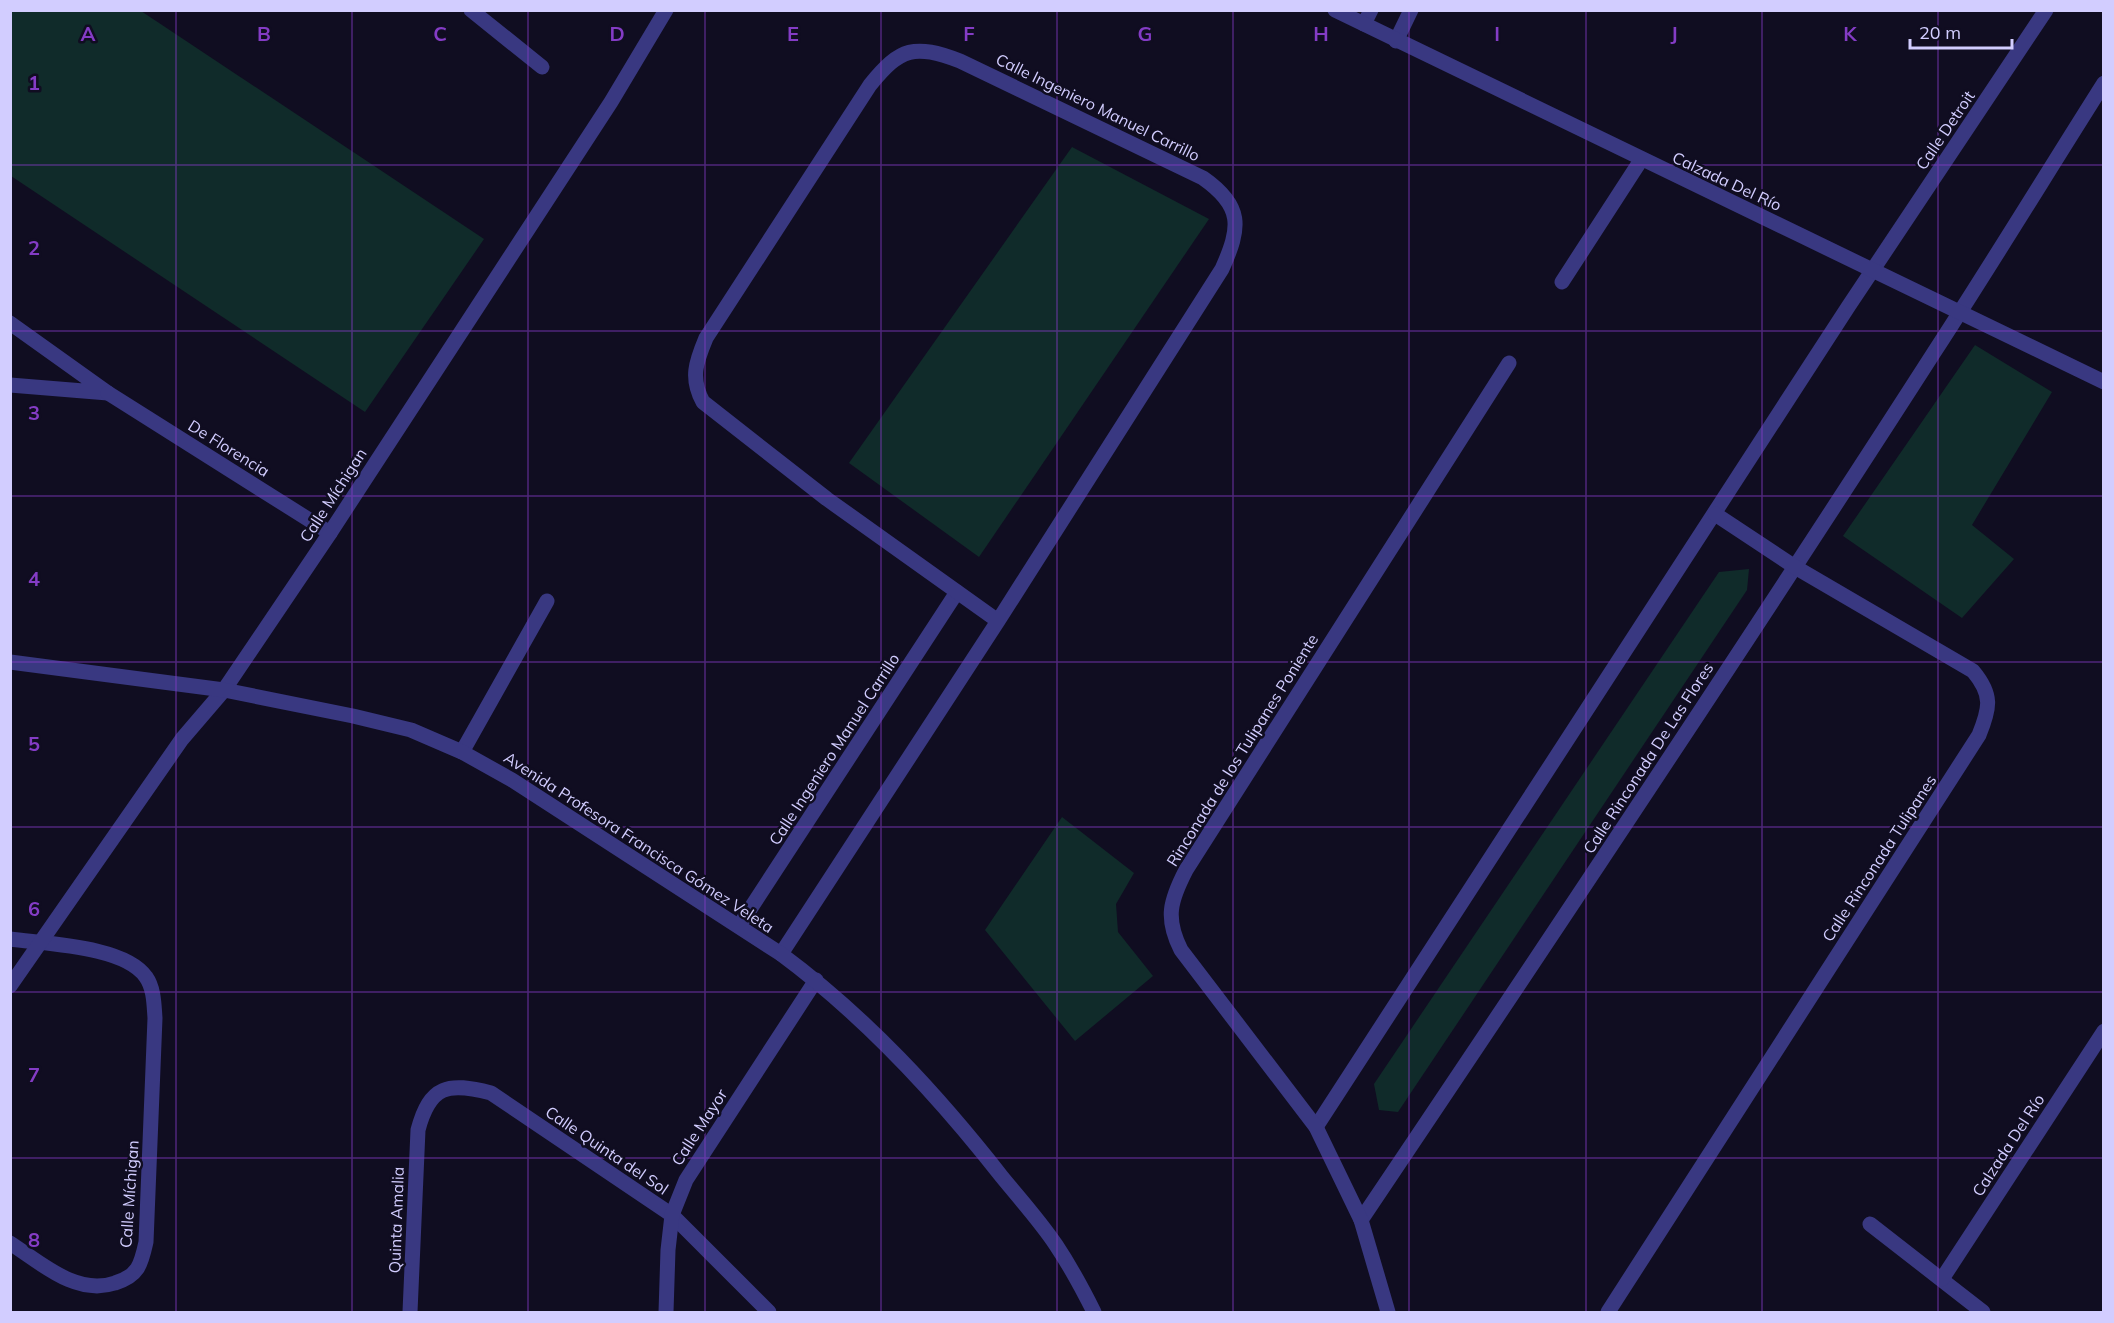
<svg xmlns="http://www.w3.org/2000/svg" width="2114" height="1323" font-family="Mulish,sans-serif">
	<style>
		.green { fill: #102b2a }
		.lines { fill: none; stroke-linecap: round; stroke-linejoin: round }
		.minor { stroke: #393881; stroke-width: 15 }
		.tertiary { stroke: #393881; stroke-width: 15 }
		.grid { fill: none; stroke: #843cc5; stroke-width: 1.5; stroke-opacity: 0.55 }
		.labels { text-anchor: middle; stroke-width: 5; stroke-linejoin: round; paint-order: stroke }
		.street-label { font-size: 16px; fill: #d2cdff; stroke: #100d21 }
		.grid-label { font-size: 20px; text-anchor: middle; font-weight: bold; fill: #843cc5; stroke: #100d21; stroke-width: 5; stroke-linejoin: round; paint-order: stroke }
	</style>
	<rect width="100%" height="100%" fill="#100d21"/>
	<!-- green -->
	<g class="green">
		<polygon points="10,11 141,11 484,239 365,412 11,176"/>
		<polygon points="1072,147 1209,219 979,557 849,463"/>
		<polygon points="1975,345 2052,392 1972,525 2014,559 1962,618 1843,536"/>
		<polygon points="1749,569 1747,590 1398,1112 1379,1110 1374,1084 1719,572"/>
		<polygon points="1062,817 1134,873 1116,904 1118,932 1153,976 1075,1041 985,930"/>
	</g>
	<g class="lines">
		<!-- minor -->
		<g class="minor">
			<polyline points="471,10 542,67"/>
			<polyline points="1364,24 1371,10"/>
			<polyline points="1396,41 1411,10"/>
			<polyline points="1562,282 1641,160"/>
			<polyline points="10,323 108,393 10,385"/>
			<polyline points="108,393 330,533"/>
			<polyline points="462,752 547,601"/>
			<polyline points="739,926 957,592"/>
			<path d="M 10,939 C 46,944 125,946 146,977 C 154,988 154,1005 155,1018 L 146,1242 C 141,1265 138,1276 115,1283 C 76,1296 41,1263 10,1243"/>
			<path d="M 781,954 L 998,621 L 1222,269 C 1241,227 1243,206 1203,178 L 960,61 C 914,44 901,47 870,85 L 706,338 C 696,362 690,378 703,402 L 827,499 L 998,621"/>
			<polyline points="10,986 182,739 224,690 330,533 611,102 666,10"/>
			<polyline points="1316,1127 1848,307 2046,10"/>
			<path d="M 1361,1220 C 1554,933 1746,645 1933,354 C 1991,265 2047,173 2104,83"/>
			<polyline points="1870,1224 1983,1312"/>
			<polyline points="1942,1279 2104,1031"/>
			<path d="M 410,1312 L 418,1130 C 430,1085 448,1082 491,1093 L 672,1215 L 769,1312"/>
			<polyline points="666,1312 668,1250 672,1215 686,1180 816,980"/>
			<path d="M 1388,1312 L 1361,1220 L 1316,1127 L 1181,950 C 1165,918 1170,901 1186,870 L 1509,363"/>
			<path d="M 1608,1312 L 1979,735 C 1990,708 1993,695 1973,671 L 1795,567 L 1715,514"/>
		</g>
		<!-- tertiary -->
		<g class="tertiary">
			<path d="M 1335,10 C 1591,136 1848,257 2104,382"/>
			<path d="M 10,662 L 224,690 L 353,716 L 411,730 L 462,752 L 512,780 L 781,954 C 866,1017 937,1094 1002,1177 C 1020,1199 1040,1221 1056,1245 C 1070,1266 1083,1290 1094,1312"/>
		</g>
	</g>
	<!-- grid -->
	<path class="grid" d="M 176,10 L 176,1312M 352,10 L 352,1312M 528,10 L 528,1312M 705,10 L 705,1312M 881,10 L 881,1312M 1057,10 L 1057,1312M 1233,10 L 1233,1312M 1409,10 L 1409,1312M 1586,10 L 1586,1312M 1762,10 L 1762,1312M 1938,10 L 1938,1312M 10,165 L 2104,165M 10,331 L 2104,331M 10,496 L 2104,496M 10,662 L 2104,662M 10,827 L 2104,827M 10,992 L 2104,992M 10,1158 L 2104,1158"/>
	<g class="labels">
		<!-- street labels -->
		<g class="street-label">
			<text transform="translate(1098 107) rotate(26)" y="6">Calle Ingeniero Manuel Carrillo</text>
			<text transform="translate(1945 130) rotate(-56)" y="6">Calle Detroit</text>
			<text transform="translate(1727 181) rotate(25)" y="6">Calzada Del Río</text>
			<text transform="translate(229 448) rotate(32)" y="6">De Florencia</text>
			<text transform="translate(333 495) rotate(-57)" y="6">Calle Míchigan</text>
			<text transform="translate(834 749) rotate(-57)" y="6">Calle Ingeniero Manuel Carrillo</text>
			<text transform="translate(1242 750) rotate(-58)" y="6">Rinconada de los Tulipanes Poniente</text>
			<text transform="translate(1648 758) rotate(-57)" y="6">Calle Rinconada De Las Flores</text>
			<text transform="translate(639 842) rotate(33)" y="6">Avenida Profesora Francisca Gómez Veleta</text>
			<text transform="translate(1879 858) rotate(-57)" y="6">Calle Rinconada Tulipanes</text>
			<text transform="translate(699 1127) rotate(-57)" y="6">Calle Mayor</text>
			<text transform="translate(2008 1145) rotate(-57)" y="6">Calzada Del Río</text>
			<text transform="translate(607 1150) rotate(34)" y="6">Calle Quinta del Sol</text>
			<text transform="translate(129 1194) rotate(-86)" y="6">Calle Míchigan</text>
			<text transform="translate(396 1220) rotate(-88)" y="6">Quinta Amalia</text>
		</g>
	</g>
	<g class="grid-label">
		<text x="88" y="41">A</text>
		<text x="264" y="41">B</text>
		<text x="440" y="41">C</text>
		<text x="617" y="41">D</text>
		<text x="793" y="41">E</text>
		<text x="969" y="41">F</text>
		<text x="1145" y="41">G</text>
		<text x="1321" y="41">H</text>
		<text x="1497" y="41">I</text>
		<text x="1674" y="41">J</text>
		<text x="1850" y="41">K</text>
		<text x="34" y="90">1</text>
		<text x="34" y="255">2</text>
		<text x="34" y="420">3</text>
		<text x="34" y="586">4</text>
		<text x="34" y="751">5</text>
		<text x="34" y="916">6</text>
		<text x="34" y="1082">7</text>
		<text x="34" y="1247">8</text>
	</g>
	<!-- border -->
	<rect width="2114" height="1323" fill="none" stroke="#d2cdff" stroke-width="24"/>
	<!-- scale -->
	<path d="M1910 39v9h102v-9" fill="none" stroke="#d2cdff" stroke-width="3"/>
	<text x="1919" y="39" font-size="18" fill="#d2cdff" stroke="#100d21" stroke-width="4.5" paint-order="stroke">20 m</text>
</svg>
